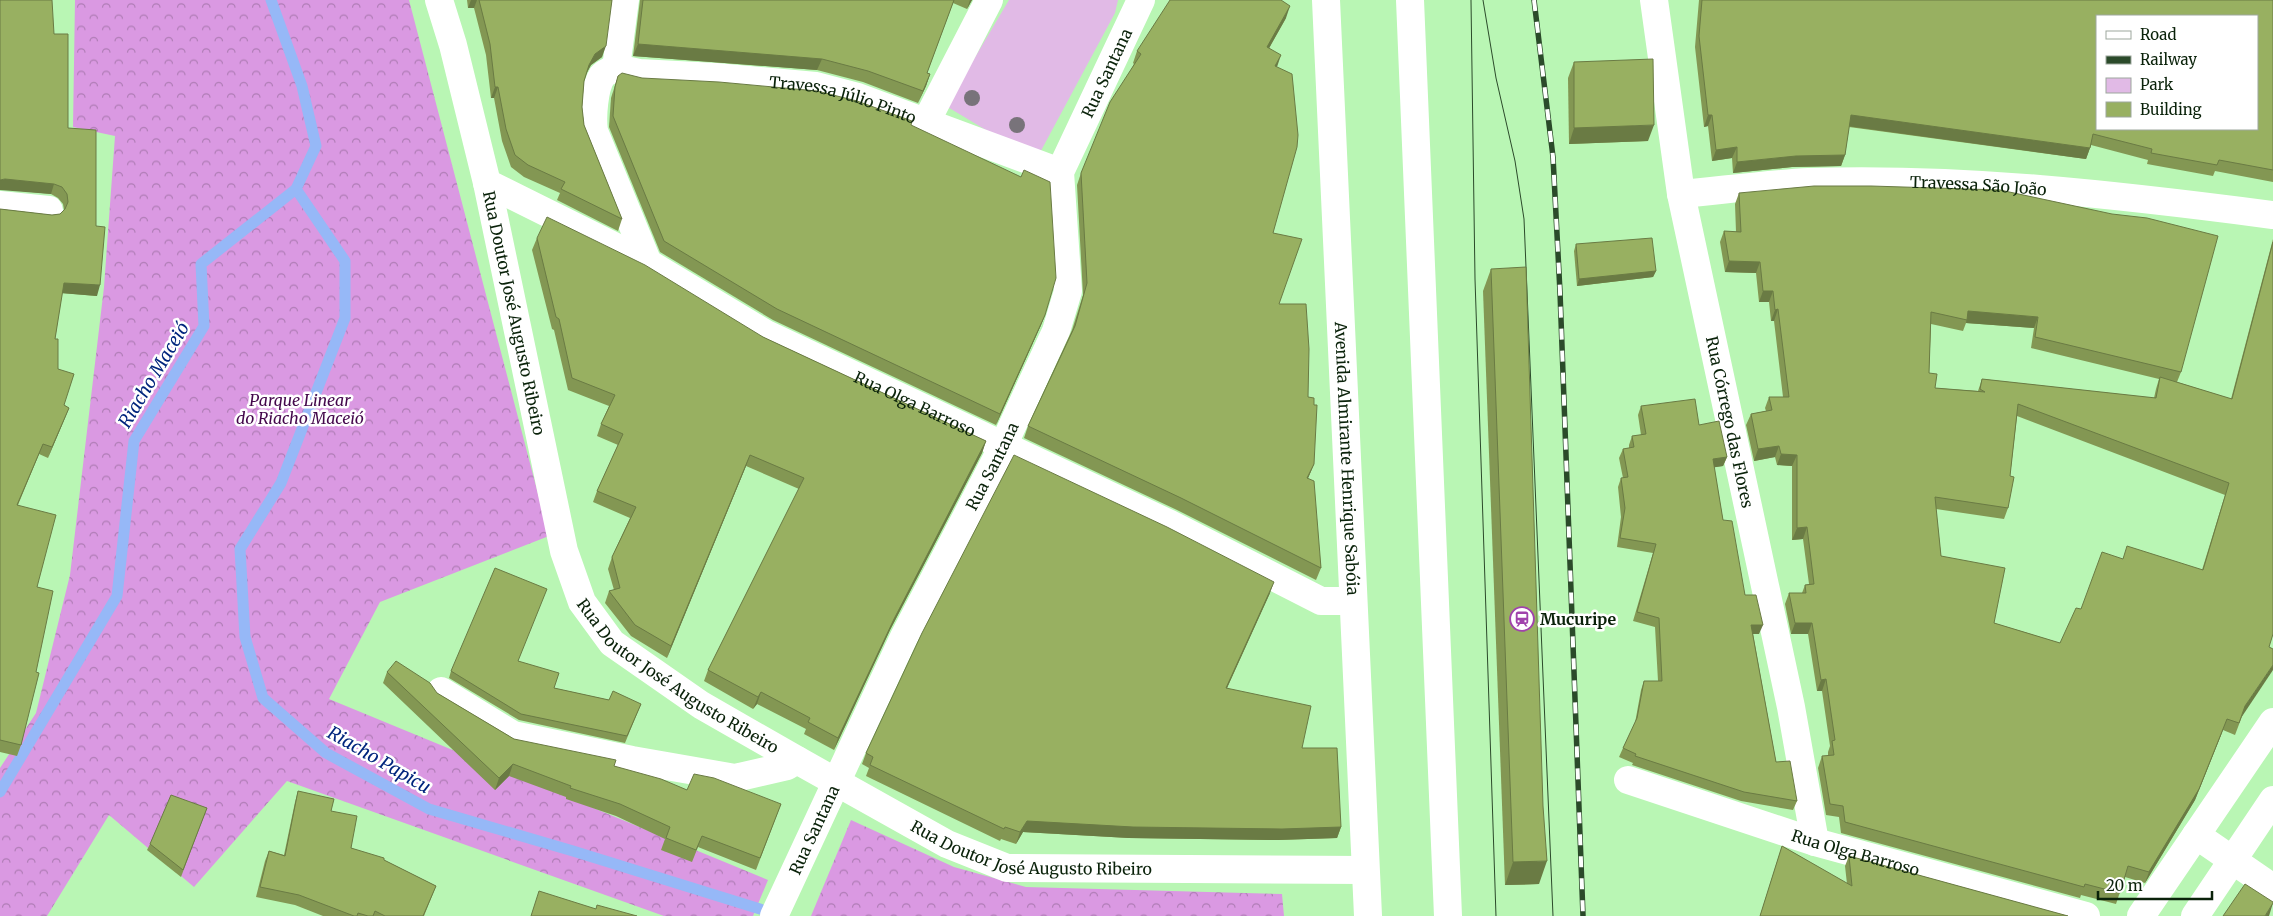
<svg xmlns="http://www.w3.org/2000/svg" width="2273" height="916" font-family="Merriweather,serif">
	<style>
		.forest { fill: url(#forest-crowns) }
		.green { fill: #e1bae6 }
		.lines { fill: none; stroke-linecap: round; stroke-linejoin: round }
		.stream { stroke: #96b8f7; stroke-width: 11 }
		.minor { stroke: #fff; stroke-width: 28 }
		.highway { stroke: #fff; stroke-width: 28 }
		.tram { stroke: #2b4a2a; stroke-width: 1 }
		.rail-casing { stroke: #2b4a2a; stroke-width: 5.5 }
		.rail { stroke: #fff; stroke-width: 4; stroke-dasharray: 11; stroke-linecap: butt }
		.tree { fill: #78737a }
		.wall { fill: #839753; fill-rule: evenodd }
		.shaded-wall { fill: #6a7b44 }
		.building { fill: #98b061; stroke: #6a7b44; fill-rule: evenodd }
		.labels { text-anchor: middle; stroke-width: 5; stroke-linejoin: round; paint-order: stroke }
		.street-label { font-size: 16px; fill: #0a220a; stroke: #fff }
		.park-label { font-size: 16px; font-style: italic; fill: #43074b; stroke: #fff }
		.poi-label { font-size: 16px; font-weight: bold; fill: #0a220a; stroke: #fff; text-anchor: start }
		.water-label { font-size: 18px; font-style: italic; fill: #01257d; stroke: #fff }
	</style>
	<defs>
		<pattern id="forest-crowns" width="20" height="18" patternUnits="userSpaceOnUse" patternTransform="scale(1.25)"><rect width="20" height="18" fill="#da99e2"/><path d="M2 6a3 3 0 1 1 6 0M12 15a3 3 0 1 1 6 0" fill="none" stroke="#af7cb5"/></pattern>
	</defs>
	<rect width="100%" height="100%" fill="#b9f6b4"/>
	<!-- forest -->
	<g class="forest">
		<polygon points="75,0 409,0 549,536 380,602 329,699 768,880 753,916 664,916 287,781 194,887 109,815 47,916 0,916 0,768 36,713 70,575 104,287 115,136 73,127"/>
		<polygon points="851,820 954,867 1026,887 1282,894 1284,916 811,916"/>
	</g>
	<!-- green -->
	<polygon class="green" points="1009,0 1118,0 1115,13 1036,160 946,106"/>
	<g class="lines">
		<!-- stream -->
		<g class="stream">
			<polyline points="296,189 345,261 345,318 281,483 240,549 245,637 263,698 326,753 429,809 573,851 760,909"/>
			<polyline points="0,792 117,596 134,441 204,326 201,264 296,189 316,146 302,86 271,0"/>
		</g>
		<!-- minor -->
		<g class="minor">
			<path id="s1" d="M 439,0 L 453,45 L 487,183 L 564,551 L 582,602 L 612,643 L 701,705 L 797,760 L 947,844 L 1007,868 L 1365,870"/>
			<path id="s2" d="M 1654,0 L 1681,194 L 1791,707 L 1815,842"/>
			<path id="s3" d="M 616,68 L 639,73 L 716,77 L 816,86 L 858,97 L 1060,172"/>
			<path d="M 616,68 C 612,70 605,72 602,76 C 594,88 592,117 594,131 L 648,263"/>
			<polyline points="616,68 625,0"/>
			<polyline points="926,122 989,0"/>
			<path id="s4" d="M 487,183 L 648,263 L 766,334 L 1170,524 L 1321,601 L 1353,601"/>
			<path id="s5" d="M 1681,194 C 1724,190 1767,184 1809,182 C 1964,177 2120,195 2273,215"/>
			<polyline points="0,205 49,210"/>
			<polyline points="441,691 513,735 632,760 735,778 787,766 797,760"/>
			<path id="s6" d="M 1628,780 L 1815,842 L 2086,916"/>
			<polyline points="2196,835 2273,888"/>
			<path id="s7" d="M 774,916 L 904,637 L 1003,446 L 1056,331 L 1068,291 L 1060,172 L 1141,0"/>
			<polyline points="2141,916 2273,722"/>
			<polyline points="2195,916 2273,800"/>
		</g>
		<!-- highway -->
		<g class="highway">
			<path id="s8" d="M 1326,0 L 1368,916"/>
			<polyline points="1410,0 1448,916"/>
		</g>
		<!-- tram -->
		<g class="tram">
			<polyline points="1471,0 1475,279 1496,916"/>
			<polyline points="1483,0 1496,78 1515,161 1524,219 1553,916"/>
		</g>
		<!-- rail casing -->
		<g class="rail-casing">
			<polyline id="rail" points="1534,0 1553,157 1560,292 1583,916"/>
		</g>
		<!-- rail -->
		<use href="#rail" class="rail"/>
	</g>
	<!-- trees -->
	<g class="tree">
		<circle cx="972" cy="98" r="8"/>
		<circle cx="1017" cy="125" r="8"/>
	</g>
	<!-- wall -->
	<g class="wall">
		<polygon points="467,0 612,0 602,57 591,65 587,72 584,81 582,107 584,125 622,219 618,231 557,200 560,193 524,177 511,167 502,141 494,98 491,98 486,55 474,8 468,8"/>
		<polygon points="640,0 972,0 967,9 953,3 927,73 930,74 926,86 918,103 863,82 817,70 633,56"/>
		<polygon points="1699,0 2273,0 2273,182 2215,171 2213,176 2147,164 2148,160 2091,145 2086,159 1849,127 1845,155 1841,166 1792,167 1733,173 1732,158 1712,161 1708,126 1704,127 1695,47"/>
		<polygon points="1286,18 1269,48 1277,67 1273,233 1279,304 1308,397 1314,464 1308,478 1321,568 1316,580 1177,510 1024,438 1028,426 1072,330 1083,295 1077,185 1081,173 1134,64 1133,63 1137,51"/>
		<polygon points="54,34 68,128 97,296 62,293 55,339 58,369 64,405 69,408 48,458 39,454 18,505 37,587 21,745 17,756 0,752 0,209 52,215 60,214 64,210 63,204 58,198 51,194 1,189"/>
		<polygon points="1574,62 1648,141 1569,144 1568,78"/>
		<polygon points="618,76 642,78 911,125 1045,315 1041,325 996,425 773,320 660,252 609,127 611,98"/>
		<path d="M 1739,193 L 2181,372 L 2177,382 L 2231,399 L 2273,239 L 2273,634 L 2235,735 L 2223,730 L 2195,800 L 2145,883 L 2125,877 L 2116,904 L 2081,895 L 2080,898 L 1841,833 L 1839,817 L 1826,815 L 1818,768 L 1822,756 L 1828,756 L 1828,752 L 1830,746 L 1822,691 L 1817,691 L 1808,634 L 1791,634 L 1785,604 L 1789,593 L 1802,593 L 1805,585 L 1809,584 L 1803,539 L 1792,540 L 1792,466 L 1777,465 L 1775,457 L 1754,461 L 1746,425 L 1751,414 L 1766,411 L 1765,408 L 1769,397 L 1783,397 L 1774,321 L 1771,321 L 1769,302 L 1759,302 L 1756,273 L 1725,272 L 1720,242 L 1724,231 L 1736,232 L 1735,204 ZM 1966,323 L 2034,328 L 2031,348 L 2159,379 L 2156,389 L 2154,398 L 1982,379 L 1978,391 L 1935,388 L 1929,373 L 1931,324 L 1963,331 ZM 2017,416 L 2225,495 L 2202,570 L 2123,559 L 2081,609 L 2060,643 L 1994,623 L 1941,556 L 1936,509 L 2004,519 L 2008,508 L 2010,476 Z"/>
		<polygon points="537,238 763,337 986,441 982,453 890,630 834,750 804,734 806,729 757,704 753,709 704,681 708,670 799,489 746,466 667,658 631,636 605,603 609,591 614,590 608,569 612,557 630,518 593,502 597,491 618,445 597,436 601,424 609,406 568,390 554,330 552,329 532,250"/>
		<polygon points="1576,244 1656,271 1653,277 1577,286 1574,251"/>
		<polygon points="1491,269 1539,884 1505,885 1483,291"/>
		<polygon points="1641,406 1699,425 1727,457 1723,466 1714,467 1723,520 1745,595 1759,634 1753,634 1776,762 1797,801 1793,810 1741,801 1632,765 1633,763 1619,757 1623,748 1635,723 1641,690 1644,681 1658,681 1655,627 1633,621 1653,553 1617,547 1621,517 1618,487 1621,478 1623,478 1619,458 1623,449 1629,448 1629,445 1632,436 1641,435 1638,415"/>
		<polygon points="1270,593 1227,688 1302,748 1341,827 1337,838 1278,840 1129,838 1023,832 1016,844 1001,839 1000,841 866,776 869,768 862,764 866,753"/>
		<polygon points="518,661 554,688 609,700 641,704 625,743 519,720 449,678 451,671"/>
		<polygon points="387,672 437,693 514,739 614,766 687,790 781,804 756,870 698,847 692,862 661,850 665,839 616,816 566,799 566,797 509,776 495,790 383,683"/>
		<polygon points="298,791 331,811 351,848 384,860 436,886 424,916 323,916 295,905 256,897 265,861 269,851 284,855 295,802"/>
		<polygon points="207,808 181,877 147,850 150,844"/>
		<polygon points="1782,846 1847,884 1845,866 1849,856 2068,916 1760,916"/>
	</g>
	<!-- shaded-wall -->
	<g class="shaded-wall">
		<polygon points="471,0 477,0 474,8 468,8"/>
		<polygon points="970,0 972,0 967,9"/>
		<polygon points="1290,6 1286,18 1263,59 1267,47"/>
		<polygon points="638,44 822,59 817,70 633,56"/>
		<polygon points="606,46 602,57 591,65 585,76 589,65 595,54"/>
		<polygon points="1281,55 1277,67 1275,66"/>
		<polygon points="930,74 926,86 918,103 923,91"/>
		<polygon points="495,87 498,87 494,98 491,98"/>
		<polygon points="1708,115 1712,115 1708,126 1704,127"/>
		<polygon points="1851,115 2090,148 2086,159 1847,126"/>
		<polygon points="1654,125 1648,141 1569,144 1574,128"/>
		<polygon points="1737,147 1732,158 1712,161 1716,150"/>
		<polygon points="1845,155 1841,166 1792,167 1733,173 1737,162 1796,156"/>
		<polygon points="5,179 54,184 51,194 0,190 0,180"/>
		<polygon points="1729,261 1760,262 1756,273 1725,272"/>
		<polygon points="1656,271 1653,277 1577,286 1579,279"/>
		<polygon points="64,283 100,285 97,296 60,293"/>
		<polygon points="1763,291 1773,291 1769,302 1759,302"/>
		<polygon points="1778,309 1774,321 1771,321 1775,310"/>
		<polygon points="1968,311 2038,317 2034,328 1966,323"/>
		<polygon points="1045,315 1041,325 996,425 1000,414"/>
		<polygon points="69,408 65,418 48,458 52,447"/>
		<polygon points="986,441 982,453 890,630 834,750 838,738 894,619"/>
		<polygon points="43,444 39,454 13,515 17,505"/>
		<polygon points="1779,446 1775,457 1754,461 1758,449"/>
		<polygon points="1781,454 1797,455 1792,466 1777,465"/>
		<polygon points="750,455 746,466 667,658 671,646"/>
		<polygon points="1727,457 1723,466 1710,468 1713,459"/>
		<polygon points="1314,464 1309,476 1302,490 1307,478"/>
		<polygon points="1807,527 1803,539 1792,540 1797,528"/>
		<polygon points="1274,582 1270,593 1222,699 1226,688"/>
		<polygon points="1795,623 1812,623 1808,634 1791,634"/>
		<polygon points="1751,625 1763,625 1759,634 1748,634"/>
		<polygon points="2273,665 2273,670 2241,718 2245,706"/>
		<polygon points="1826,679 1822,691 1817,691 1821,680"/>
		<polygon points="761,692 757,704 753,709 758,697"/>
		<polygon points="2223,730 2195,800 2145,883 2149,872"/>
		<polygon points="513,764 509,776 495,790 499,778"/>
		<polygon points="1027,821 1341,827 1337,838 1278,840 1129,838 1023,832 1016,844 1020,832"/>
		<polygon points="1547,861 1539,884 1505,885 1513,862"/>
		<polygon points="2273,903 2269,916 2265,916"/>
	</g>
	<!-- building -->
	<g class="building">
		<polygon points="0,0 52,0 54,34 68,34 68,128 96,130 96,226 105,227 100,285 64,283 55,339 58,339 58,369 74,374 64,405 69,408 52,447 43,444 17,505 56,515 37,587 53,591 36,672 39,673 21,745 0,740 0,209 52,215 60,214 65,209 68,202 67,194 62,187 54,184 5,179 0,180"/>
		<polygon points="479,0 612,0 606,46 595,54 589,65 584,81 582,107 584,125 622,219 561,189 565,182 528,165 515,155 506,129 498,87 495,87 490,44"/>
		<polygon points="643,0 954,0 927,73 930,74 923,91 868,71 822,59 638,44"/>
		<polygon points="1170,0 1281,0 1290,6 1267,47 1281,55 1275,66 1292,74 1298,135 1297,147 1273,233 1302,239 1279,304 1306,304 1309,349 1308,397 1314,398 1314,405 1317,405 1314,464 1307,478 1314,481 1321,568 1181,498 1028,426 1075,326 1087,283 1081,173 1110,102 1141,54 1137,51"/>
		<path d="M 1702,0 L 2273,0 L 2273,170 L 2219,160 L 2217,165 L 2151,153 L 2152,149 L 2093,134 L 2090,148 L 1851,115 L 1845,155 L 1796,156 L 1737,162 L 1737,147 L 1716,150 L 1712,115 L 1708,115 L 1699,36 ZM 2097,16 L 2257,16 L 2257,129 L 2097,129 Z"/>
		<polygon points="1653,59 1654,125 1574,128 1574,62"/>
		<polygon points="622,73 642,78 719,82 817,91 857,101 912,121 911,125 1021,177 1024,170 1050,182 1056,278 1045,315 1000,414 777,309 664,241 613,116 615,87 618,76"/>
		<path d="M 1814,186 L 1871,186 L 2000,190 L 2112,214 L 2147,218 L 2218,236 L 2181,372 L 2035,337 L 2038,317 L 1968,311 L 1967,320 L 1931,312 L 1929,373 L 1937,374 L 1935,388 L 1985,392 L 1980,389 L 1982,379 L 2156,398 L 2160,377 L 2232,399 L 2273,242 L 2273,634 L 2269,647 L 2273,649 L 2273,665 L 2245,706 L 2239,723 L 2227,719 L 2199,789 L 2150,870 L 2149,872 L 2128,866 L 2120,893 L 2085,884 L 2084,887 L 1845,822 L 1843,806 L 1830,804 L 1822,756 L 1834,755 L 1832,741 L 1835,740 L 1826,679 L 1821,680 L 1812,623 L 1795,623 L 1789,593 L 1806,593 L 1805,585 L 1814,584 L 1807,527 L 1797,528 L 1797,455 L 1781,454 L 1779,446 L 1758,449 L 1751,414 L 1772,410 L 1769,397 L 1789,397 L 1778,309 L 1775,310 L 1773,291 L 1763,291 L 1760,262 L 1729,261 L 1724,231 L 1741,232 L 1739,193 ZM 2018,404 L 2229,483 L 2203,570 L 2127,546 L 2123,559 L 2102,552 L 2081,609 L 2076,608 L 2060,643 L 1994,623 L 2005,568 L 1941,556 L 1935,497 L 2008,508 L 2014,477 L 2010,476 Z"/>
		<polygon points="547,217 645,265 763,337 986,441 894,619 838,738 808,722 810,718 761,692 758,697 708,670 804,478 750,455 671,646 635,625 609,591 620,588 612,557 636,507 597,491 623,434 601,424 615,395 572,378 559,319 556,317 537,238"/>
		<polygon points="1652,238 1656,271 1579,279 1576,244"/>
		<polygon points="1526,267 1543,806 1547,861 1513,862 1491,269"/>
		<polygon points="1695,399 1699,425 1719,421 1727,457 1713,459 1723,520 1732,521 1745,595 1756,595 1763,625 1751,625 1776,762 1790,761 1797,801 1744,792 1635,756 1636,754 1623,748 1637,718 1644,681 1662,681 1659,618 1637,612 1656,544 1620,538 1625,508 1621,478 1628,477 1623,449 1634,447 1632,436 1646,434 1641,406"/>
		<polygon points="1014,455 1167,527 1274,582 1226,688 1311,706 1302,748 1337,748 1341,827 1282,829 1133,827 1027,821 1020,832 1005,827 1004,829 870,765 873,757 866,753 922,633"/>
		<polygon points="495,568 547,589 518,661 559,673 554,688 609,700 613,691 641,704 627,736 521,714 451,671"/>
		<polygon points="396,661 430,683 437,693 514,739 616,760 614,766 661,779 687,790 694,774 714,778 781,804 760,858 702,836 696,850 666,838 670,827 620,804 570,788 571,786 513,764 499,778 387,672"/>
		<polygon points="298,791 334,799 331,811 357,816 351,848 384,858 384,860 436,886 423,916 385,916 375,911 373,916 368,916 358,913 357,916 354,916 299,895 260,887 269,851 285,856"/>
		<polygon points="171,795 207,808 183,870 150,844"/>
		<polygon points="1782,846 1852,886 1849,856 2068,916 1760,916"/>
		<polygon points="2245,884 2273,902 2273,903 2265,916 2223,916"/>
		<polygon points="539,891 596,909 597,905 637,916 531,916"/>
	</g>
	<!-- icons -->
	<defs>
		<g id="station-ring" transform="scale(1.25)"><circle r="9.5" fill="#fff" stroke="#a042ac" stroke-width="1.5"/><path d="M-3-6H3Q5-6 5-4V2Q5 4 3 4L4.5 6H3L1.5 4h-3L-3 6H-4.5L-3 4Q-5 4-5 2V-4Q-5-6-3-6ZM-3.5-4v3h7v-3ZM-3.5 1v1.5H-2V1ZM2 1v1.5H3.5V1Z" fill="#a042ac"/></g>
	</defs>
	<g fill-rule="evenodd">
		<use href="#station-ring" x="1522" y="619"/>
	</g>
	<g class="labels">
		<!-- street labels -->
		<g class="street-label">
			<text dy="6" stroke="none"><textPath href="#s7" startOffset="920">Rua Santana</textPath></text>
			<text dy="6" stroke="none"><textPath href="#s3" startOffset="230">Travessa Júlio Pinto</textPath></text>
			<text dy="6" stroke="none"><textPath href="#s5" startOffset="298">Travessa São João</textPath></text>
			<text dy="6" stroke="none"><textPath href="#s1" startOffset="322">Rua Doutor José Augusto Ribeiro</textPath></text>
			<text dy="6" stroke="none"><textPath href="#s4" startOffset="482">Rua Olga Barroso</textPath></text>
			<text dy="6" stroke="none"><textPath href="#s2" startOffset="429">Rua Córrego das Flores</textPath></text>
			<text dy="6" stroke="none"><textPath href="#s8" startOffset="459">Avenida Almirante Henrique Sabóia</textPath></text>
			<text dy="6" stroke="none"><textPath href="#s7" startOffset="500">Rua Santana</textPath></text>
			<text dy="6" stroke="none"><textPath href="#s1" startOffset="742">Rua Doutor José Augusto Ribeiro</textPath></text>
			<text dy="6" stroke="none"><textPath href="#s7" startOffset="95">Rua Santana</textPath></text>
			<text dy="6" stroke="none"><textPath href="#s1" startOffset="1146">Rua Doutor José Augusto Ribeiro</textPath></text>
			<text dy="6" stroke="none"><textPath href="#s6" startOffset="239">Rua Olga Barroso</textPath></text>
		</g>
		<!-- park labels -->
		<g class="park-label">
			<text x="300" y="406">Parque Linear<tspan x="300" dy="18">do Riacho Maceió</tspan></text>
		</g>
		<!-- poi labels -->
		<g class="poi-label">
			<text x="1540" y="625">Mucuripe</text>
		</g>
		<!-- water labels -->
		<g class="water-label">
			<text transform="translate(154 375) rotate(-59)" y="6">Riacho Maceió</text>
			<text transform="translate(379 760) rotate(30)" y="6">Riacho Papicu</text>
		</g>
	</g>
	<!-- legend -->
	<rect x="2096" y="15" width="162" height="115" fill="#ffffff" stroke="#9da79d"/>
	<rect x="2106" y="31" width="25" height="8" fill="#ffffff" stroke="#9da79d"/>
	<text x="2140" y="40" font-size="15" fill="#0a220a">Road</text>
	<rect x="2106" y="56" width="25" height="8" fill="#2b4a2a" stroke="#9da79d"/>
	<text x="2140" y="65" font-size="15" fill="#0a220a">Railway</text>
	<rect x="2106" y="78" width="25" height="15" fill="#e1bae6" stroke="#9da79d"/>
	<text x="2140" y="90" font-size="15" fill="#0a220a">Park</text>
	<rect x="2106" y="102" width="25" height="15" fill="#98b061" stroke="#9da79d"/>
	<text x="2140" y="115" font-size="15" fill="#0a220a">Building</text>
	<!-- scale -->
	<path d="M2098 891v8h114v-8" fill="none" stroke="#0a220a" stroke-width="2.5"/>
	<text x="2106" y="891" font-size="15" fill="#0a220a" stroke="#ffffff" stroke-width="4" paint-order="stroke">20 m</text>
</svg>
